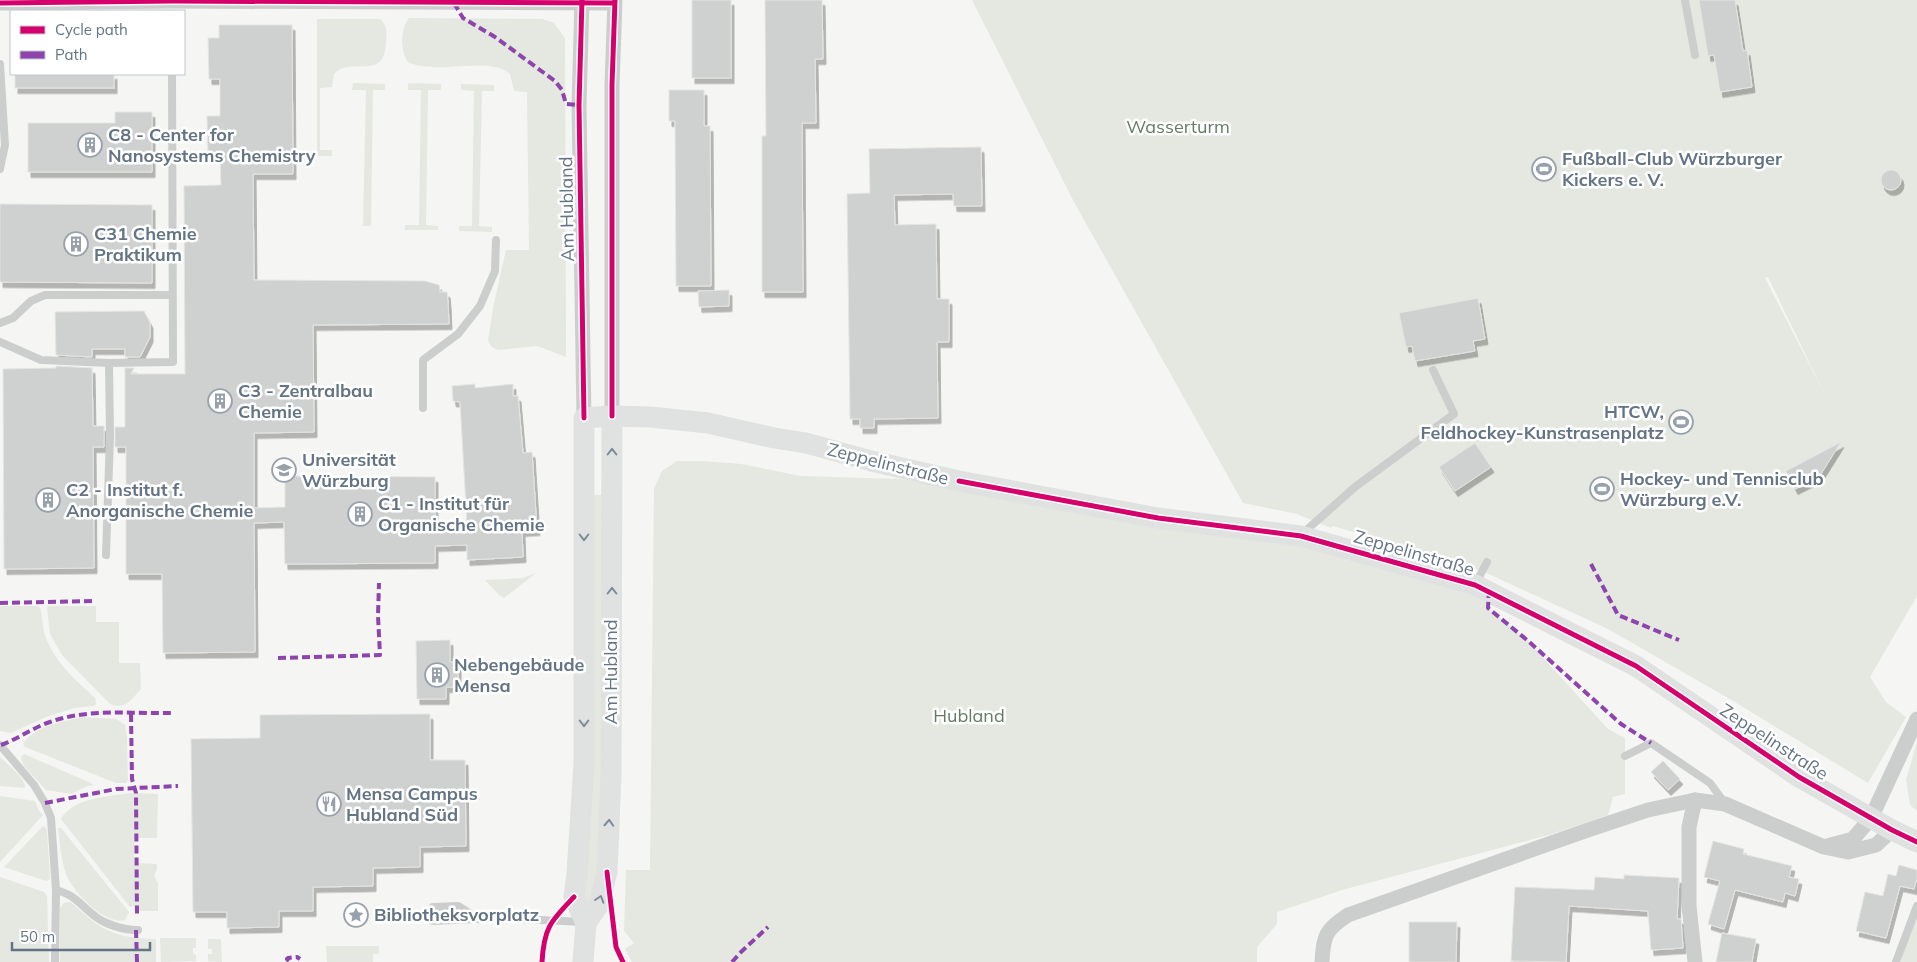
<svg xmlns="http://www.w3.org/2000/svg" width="1917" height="962" font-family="Mulish,sans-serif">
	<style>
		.green { fill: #e4e8e1; fill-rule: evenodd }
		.building { fill: #cfd0d0; stroke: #e4e4e3; filter: url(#shadow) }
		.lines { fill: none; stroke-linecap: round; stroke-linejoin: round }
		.lane { stroke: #cccece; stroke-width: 8 }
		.street { stroke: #cccece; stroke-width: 15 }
		.secondary { stroke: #e0e1e1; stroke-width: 21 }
		.quiet { stroke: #8e44ad; stroke-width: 4; stroke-dasharray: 8 4; stroke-linecap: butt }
		.cycleway-casing { stroke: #fff; stroke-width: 8 }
		.cycleway { stroke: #d6006c; stroke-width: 5 }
		.oneway { stroke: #7d8a97 }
		.labels { text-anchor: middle; stroke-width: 5; stroke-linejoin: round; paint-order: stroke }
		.park-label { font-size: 18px; fill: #667b63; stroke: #fff }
		.poi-label { font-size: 18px; font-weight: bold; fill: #647484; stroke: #fff; text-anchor: start }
		.street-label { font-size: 18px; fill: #647484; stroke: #fff }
	</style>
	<defs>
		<filter id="shadow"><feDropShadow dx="3" dy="5.5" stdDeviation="0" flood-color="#0004"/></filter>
	</defs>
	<rect width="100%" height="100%" fill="#f5f5f3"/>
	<!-- green -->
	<g class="green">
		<path d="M 972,0 L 1917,0 L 1917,596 L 1870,677 L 1886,702 L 1906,717 L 1868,783 L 1728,698 L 1608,629 L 1482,571 L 1333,526 L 1331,528 L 1297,514 L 1243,503 L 1074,202 ZM 1768,277 L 1825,395 L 1765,278 Z"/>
		<path d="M 409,18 L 543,19 L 554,23 L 565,38 L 566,357 L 537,346 L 498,350 L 492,347 L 488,341 L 493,308 L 506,250 L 529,250 L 527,92 L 514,91 L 510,74 C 488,55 437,76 408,62 C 400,50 400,30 409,18 Z"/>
		<path d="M 317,19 L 380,19 C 387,25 387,33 386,41 C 385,83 353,55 334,74 L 332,87 L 320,88 L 320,150 L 332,150 L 332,156 L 317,156 Z"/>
		<polygon points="353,83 385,84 385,90 373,90 371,226 363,226 366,90 352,90"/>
		<polygon points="408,83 441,84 441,90 428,90 426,225 438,226 438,230 405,230 405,225 419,225 421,90 408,90"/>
		<polygon points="461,84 494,85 494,91 482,91 479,226 492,227 492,232 459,231 459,226 472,226 474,91 461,90"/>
		<polygon points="677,461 702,461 741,464 801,476 959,481 1237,527 1489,590 1488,608 1527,640 1608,729 1625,738 1625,794 1613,797 1608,815 1552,834 1342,890 1277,912 1277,924 1257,947 1257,962 632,962 625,949 634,943 624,931 626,870 650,870 654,489 662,471"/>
		<polygon points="590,495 603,495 601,794 595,900 583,903"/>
		<polygon points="536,573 504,598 499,595 485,580 523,578"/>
		<path d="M 0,606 L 38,606 L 40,608 C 43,618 42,628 46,638 C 56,664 76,680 95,698 L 96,704 L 94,706 L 74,708 L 46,717 L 11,733 L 0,731 Z"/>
		<path d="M 48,606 L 96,606 L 96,622 L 119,622 L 119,663 L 140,663 L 141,689 C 131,700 125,710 110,704 L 62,655 L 50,634 L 47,608 Z"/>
		<path d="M 83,717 L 116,719 L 125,725 L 127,737 L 128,780 L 126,783 L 116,783 L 25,747 L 23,744 C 34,726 64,721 83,717 Z"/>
		<polygon points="1917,742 1917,811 1910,805 1906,780"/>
		<polygon points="24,754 91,783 93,785 85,787 71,794 46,790 24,766 21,757"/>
		<path d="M 0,757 C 8,765 26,778 25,788 L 0,786 Z"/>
		<path d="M 132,793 L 158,794 L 157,838 L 134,838 L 134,863 L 157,864 L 157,869 L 154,876 L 158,883 L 158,911 L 139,911 L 135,906 L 130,907 L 61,819 C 73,797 111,796 132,793 Z"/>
		<polygon points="0,796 35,801 39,811 43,815 0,862"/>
		<polygon points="43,826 46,828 47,831 50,879 46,881 4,867"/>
		<path d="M 58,828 L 61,828 L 129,912 L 125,920 C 104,925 73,892 66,874 C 61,860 60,843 58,828 Z"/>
		<polygon points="0,877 44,892 47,896 49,962 0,962"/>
		<path d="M 70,902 C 79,908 86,916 95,923 C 114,936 134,939 156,939 L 156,962 L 60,962 L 60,908 L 64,903 Z"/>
		<polygon points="1917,903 1917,962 1901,962 1917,904"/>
		<polygon points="160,938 196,938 196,948 193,948 193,954 196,955 196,961 161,962"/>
		<polygon points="208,939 221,939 222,962 208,961 208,954 212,954 212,949 208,949"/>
		<polygon points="326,946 379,946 379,954 373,954 373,962 327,962"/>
	</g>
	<!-- building -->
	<g class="building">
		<rect x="692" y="0" width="39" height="78"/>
		<polygon points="765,0 822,0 823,59 815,59 816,123 802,123 803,292 762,292 762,136 766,136"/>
		<polygon points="1699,0 1735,0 1743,51 1747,50 1752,87 1720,92 1714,55 1708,56"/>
		<polygon points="219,25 292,25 293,174 253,174 254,280 425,281 439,285 440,292 447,292 448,302 449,324 313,325 314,432 254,433 254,508 285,507 285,476 435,477 435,525 467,524 460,402 453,401 452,386 475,384 475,388 513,384 513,396 518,396 523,453 532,452 537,530 522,531 523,557 467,560 467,545 435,546 435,563 285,564 284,522 254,523 255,652 163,653 162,574 126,574 126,447 115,447 115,427 125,427 125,368 134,368 131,374 185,374 184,186 221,185 220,155 208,155 207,116 220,116 220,79 209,79 208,38 219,38"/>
		<rect x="15" y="74" width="99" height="14"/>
		<polygon points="669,90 704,90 704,126 710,126 711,286 676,286 675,121 669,121"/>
		<polygon points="115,112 152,112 152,172 28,172 28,123 115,123"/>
		<polygon points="981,147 982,206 954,206 953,194 894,195 895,225 936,224 937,299 949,299 949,342 937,342 938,418 874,419 874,428 860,428 860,419 850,419 847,194 870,193 869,149"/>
		<circle cx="1891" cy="180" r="10"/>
		<polygon points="0,204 152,205 152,283 0,282"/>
		<polygon points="729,290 729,306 699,307 698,291"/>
		<polygon points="1478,298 1485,339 1473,341 1475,351 1415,361 1412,346 1406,347 1399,313"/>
		<polygon points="144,311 150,323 150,337 140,357 125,357 125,349 92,349 92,357 56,355 55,312"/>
		<polygon points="56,366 92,368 93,426 104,426 104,447 93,447 94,568 4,569 3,369 56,368"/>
		<polygon points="1841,442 1819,477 1795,489 1786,471"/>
		<polygon points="1475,443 1491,467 1455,491 1439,467"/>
		<polygon points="450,640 450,662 458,662 458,687 446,687 446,699 417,699 416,641"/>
		<polygon points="430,714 430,760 465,760 466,846 420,847 420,867 373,868 373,886 313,887 313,911 279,911 279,927 227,928 227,912 193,912 191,739 260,738 260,715"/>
		<polygon points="1663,761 1680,779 1668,790 1651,772"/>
		<polygon points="1713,841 1744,849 1743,854 1792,866 1789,877 1799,879 1795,896 1785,893 1783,902 1735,890 1724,929 1708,924 1720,881 1704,877"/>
		<polygon points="1899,865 1917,870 1917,878 1914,889 1900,886 1886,938 1856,931 1865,892 1883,896 1888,874 1896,876"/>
		<polygon points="1624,875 1679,878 1677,919 1681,919 1683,948 1651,950 1648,911 1569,906 1566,962 1511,961 1515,887 1594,890 1595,877 1624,879"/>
		<polygon points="1409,922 1457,922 1456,962 1409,962"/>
		<polygon points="1722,933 1756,939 1752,962 1716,962"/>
	</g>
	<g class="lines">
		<!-- lane -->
		<g class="lane">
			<polyline points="1685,0 1695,55"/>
			<polyline points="0,64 5,145 0,169"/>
			<polyline points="0,323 13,318 31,301 45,295 172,295"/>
			<polyline points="0,342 41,360 109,363"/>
			<polyline points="423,408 423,360 458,334 480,306 495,271 496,240"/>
			<polyline points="1302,534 1355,487 1454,414 1433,370"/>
			<polyline points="106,555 110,437 109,363 173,362 172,74"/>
			<polyline points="1476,583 1487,562"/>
			<polyline points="0,745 34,785 45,803 51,818 56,890 55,962"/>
			<polyline points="1625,756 1651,743 1710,783 1724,802"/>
			<path d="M 56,890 C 74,895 77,901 91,913 C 103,924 122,930 138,930"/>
			<polyline points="433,907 458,906 479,919"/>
			<polyline points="433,921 499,918 584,922"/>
			<polyline points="1896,962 1917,906"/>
		</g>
		<!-- street -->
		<g class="street">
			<polyline points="582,0 579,105 584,418"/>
			<polyline points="0,3 173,1 614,3"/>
			<polyline points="612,416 612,85 615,0"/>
			<polyline points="1827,846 1853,839 1871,818 1917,719"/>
			<path d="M 1322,962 C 1323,936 1326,929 1348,915 L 1588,830 L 1648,810 L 1695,800 L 1725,804 L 1824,847 L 1848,852 L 1876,845 L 1892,830"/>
			<polyline points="1695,962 1689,906 1689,827 1695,800"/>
		</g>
		<!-- secondary -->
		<g class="secondary">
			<polyline points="586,923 599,904 607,872 611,776 612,416"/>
			<polyline points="583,962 586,923 574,897 577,873 584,764 584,418 612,416 650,417 708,423 774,438 806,443 871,461 959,481 1158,518 1301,536 1475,585 1636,666 1799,777 1892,830 1917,842"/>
		</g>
		<!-- quiet -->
		<g class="quiet">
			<polyline points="454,3 463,18 495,37 555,81 562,90 566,104 579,105"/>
			<polyline points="1591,564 1618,615 1679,640"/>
			<polyline points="1489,590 1488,608 1527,640 1621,724 1651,743"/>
			<polyline points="0,603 93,601"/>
			<polyline points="278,658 380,655 378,616 379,583"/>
			<polyline points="131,714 132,779 136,793 137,914"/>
			<path d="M 1,745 C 18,739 32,728 50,722 C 89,708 132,714 173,713"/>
			<polyline points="45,803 116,789 178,786"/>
			<polyline points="136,930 137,962"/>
			<polyline points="289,961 287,959 288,958 297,957 300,959"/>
			<polyline points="732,962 741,952 768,927"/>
		</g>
		<!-- cycleway casing -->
		<g class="cycleway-casing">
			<g id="cycleway">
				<polyline points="582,0 579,105 584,418"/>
				<polyline points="0,3 173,1 614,3"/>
				<polyline points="612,416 612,85 615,0"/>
				<polyline points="959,481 1158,518 1301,536 1475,585 1636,666 1799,777 1892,830 1917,842"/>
				<polyline points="607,872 616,947 623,962"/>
				<path d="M 542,962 C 544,927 551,921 574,897"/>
			</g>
		</g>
		<!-- cycleway -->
		<use href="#cycleway" class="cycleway"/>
	</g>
	<!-- one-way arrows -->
	<defs><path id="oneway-chevron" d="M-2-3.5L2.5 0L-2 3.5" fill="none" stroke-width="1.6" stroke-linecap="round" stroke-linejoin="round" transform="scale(1.25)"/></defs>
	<g class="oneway">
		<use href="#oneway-chevron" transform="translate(612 452) rotate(-90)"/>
		<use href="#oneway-chevron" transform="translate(584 537) rotate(90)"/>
		<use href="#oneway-chevron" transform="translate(612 591) rotate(-90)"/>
		<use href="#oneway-chevron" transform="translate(584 723) rotate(90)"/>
		<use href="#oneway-chevron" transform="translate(609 823) rotate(-87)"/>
		<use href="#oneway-chevron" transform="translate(600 899) rotate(-72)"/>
	</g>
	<!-- icons -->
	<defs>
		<g id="building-ring" transform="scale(1.25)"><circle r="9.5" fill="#fff" stroke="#97a1ab" stroke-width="1.5"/><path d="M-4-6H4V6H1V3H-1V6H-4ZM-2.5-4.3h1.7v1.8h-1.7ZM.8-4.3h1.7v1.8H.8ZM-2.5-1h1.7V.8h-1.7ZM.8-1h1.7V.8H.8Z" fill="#97a1ab"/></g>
		<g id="stadium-ring" transform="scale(1.25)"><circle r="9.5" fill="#fff" stroke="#97a1ab" stroke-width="1.5"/><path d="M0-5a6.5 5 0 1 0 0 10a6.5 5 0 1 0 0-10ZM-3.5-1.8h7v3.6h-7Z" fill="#97a1ab"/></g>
		<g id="university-ring" transform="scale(1.25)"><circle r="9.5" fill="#fff" stroke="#97a1ab" stroke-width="1.5"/><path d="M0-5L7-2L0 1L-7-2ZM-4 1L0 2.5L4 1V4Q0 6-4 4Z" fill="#97a1ab"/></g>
		<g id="restaurant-ring" transform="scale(1.25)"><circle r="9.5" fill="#fff" stroke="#97a1ab" stroke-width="1.5"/><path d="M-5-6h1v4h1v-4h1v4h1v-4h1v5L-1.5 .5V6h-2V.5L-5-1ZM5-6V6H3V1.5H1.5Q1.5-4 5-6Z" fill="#97a1ab"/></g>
		<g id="sight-ring" transform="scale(1.25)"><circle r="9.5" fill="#fff" stroke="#97a1ab" stroke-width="1.5"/><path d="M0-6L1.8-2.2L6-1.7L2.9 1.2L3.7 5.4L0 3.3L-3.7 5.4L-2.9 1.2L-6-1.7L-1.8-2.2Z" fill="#97a1ab"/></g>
	</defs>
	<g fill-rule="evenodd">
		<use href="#building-ring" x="90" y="145"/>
		<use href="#stadium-ring" x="1544" y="169"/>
		<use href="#building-ring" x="76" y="244"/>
		<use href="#building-ring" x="220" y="401"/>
		<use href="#stadium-ring" x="1681" y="422"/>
		<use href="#university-ring" x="284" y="470"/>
		<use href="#stadium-ring" x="1602" y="489"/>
		<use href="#building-ring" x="48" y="500"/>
		<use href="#building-ring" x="360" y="514"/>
		<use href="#building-ring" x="437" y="675"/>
		<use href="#restaurant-ring" x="329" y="804"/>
		<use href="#sight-ring" x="356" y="915"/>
	</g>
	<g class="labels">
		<!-- park labels -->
		<g class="park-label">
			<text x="1178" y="133">Wasserturm</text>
			<text x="969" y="722">Hubland</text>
		</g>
		<!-- poi labels -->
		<g class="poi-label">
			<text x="108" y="141">C8 - Center for<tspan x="108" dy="21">Nanosystems Chemistry</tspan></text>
			<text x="1562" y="165">Fußball-Club Würzburger<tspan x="1562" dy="21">Kickers e. V.</tspan></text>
			<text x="94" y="240">C31 Chemie<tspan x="94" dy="21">Praktikum</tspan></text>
			<text x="238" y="397">C3 - Zentralbau<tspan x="238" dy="21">Chemie</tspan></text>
			<text x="1664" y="418" text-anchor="end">HTCW,<tspan x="1664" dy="21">Feldhockey-Kunstrasenplatz</tspan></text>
			<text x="302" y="466">Universität<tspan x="302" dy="21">Würzburg</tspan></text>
			<text x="1620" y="485">Hockey- und Tennisclub<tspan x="1620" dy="21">Würzburg e.V.</tspan></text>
			<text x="66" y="496">C2 - Institut f.<tspan x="66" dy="21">Anorganische Chemie</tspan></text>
			<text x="378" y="510">C1 - Institut für<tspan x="378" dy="21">Organische Chemie</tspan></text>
			<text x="454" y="671">Nebengebäude<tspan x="454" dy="21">Mensa</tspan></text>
			<text x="346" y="800">Mensa Campus<tspan x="346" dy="21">Hubland Süd</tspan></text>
			<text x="374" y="921">Bibliotheksvorplatz</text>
		</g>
		<!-- street labels -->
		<g class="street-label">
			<text transform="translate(567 209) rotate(-91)" y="6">Am Hubland</text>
			<text transform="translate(888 464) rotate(14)" y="6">Zeppelinstraße</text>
			<text transform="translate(1414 553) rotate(16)" y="6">Zeppelinstraße</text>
			<text transform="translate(611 672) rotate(-90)" y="6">Am Hubland</text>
			<text transform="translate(1774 742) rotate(33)" y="6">Zeppelinstraße</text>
		</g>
	</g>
	<!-- legend -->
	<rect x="10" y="10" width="175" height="65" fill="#ffffff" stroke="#c1c7ce"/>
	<rect x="20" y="26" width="25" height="8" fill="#d6006c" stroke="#c1c7ce"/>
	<text x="55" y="35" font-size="15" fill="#647484">Cycle path</text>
	<rect x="20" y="51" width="25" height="8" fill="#8e44ad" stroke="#c1c7ce"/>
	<text x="55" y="60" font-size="15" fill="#647484">Path</text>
	<!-- scale -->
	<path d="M12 942v8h138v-8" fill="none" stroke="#647484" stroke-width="2.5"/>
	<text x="20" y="942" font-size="15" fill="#647484" stroke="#ffffff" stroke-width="4" paint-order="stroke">50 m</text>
</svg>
